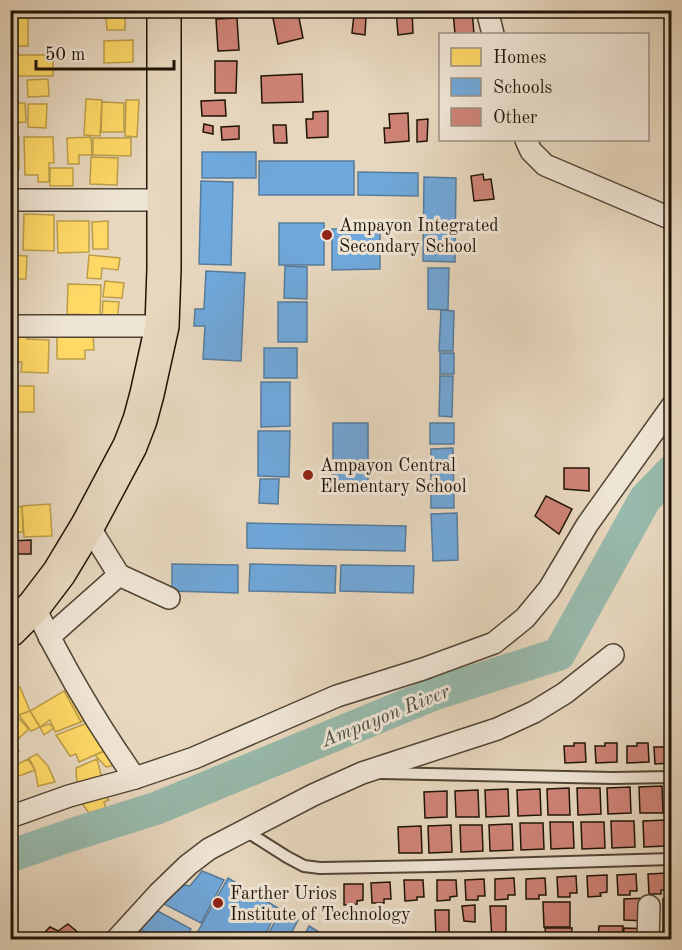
<svg xmlns="http://www.w3.org/2000/svg" width="682" height="950" font-family="'Old Standard TT',serif">
	<style>
		.homes { fill: #ffd966; stroke: #bc9e49; stroke-width: 1.5 }
		.schools { fill: #6fa8dc; stroke: #577c9c; stroke-width: 1.5 }
		.lines { fill: none; stroke-linecap: round; stroke-linejoin: round }
		.river { stroke: #98baac; stroke-width: 33 }
		.building { fill: #cf8377; stroke: #1f1406; stroke-width: 1.5 }
		.service-casing { stroke: #514534; stroke-width: 14 }
		.minor-casing { stroke: #514534; stroke-width: 24 }
		.trunk-casing { stroke: #1f1406; stroke-width: 36 }
		.service { stroke: #efe5d5; stroke-width: 10 }
		.minor { stroke: #efe5d5; stroke-width: 21 }
		.trunk { stroke: #e7d7be; stroke-width: 33 }
		.poi-dot { fill: #8f2418; stroke: #efe5d5; stroke-width: 2 }
		.labels { text-anchor: middle; stroke-width: 6; stroke-linejoin: round; paint-order: stroke }
		.poi-label { font-size: 18px; fill: #1f1406; stroke: #efe5d5; text-anchor: start }
		.water-label { font-size: 20px; font-style: italic; fill: #494e40; stroke: #efe5d5 }
	</style>
	<rect width="100%" height="100%" fill="#e7d7be"/>
	<filter id="stains"><feTurbulence type="fractalNoise" baseFrequency=".00333" numOctaves="4"/><feColorMatrix values="0 0 0 0 .2 0 0 0 0 .09 0 0 0 0 .02 0 0 0 .5 -.17"/></filter>
	<radialGradient id="worn" r=".72"><stop offset=".6" stop-color="#630" stop-opacity="0"/><stop offset="1" stop-color="#630" stop-opacity=".3"/></radialGradient>
	<!-- homes -->
	<g class="homes">
		<polygon points="35,10 61,10 61,15 35,14"/>
		<rect x="10" y="13" width="18" height="33"/>
		<polygon points="106,16 125,16 125,30 107,30"/>
		<polygon points="133,40 133,62 104,63 104,41"/>
		<rect x="17" y="55" width="36" height="21"/>
		<polygon points="48,79 49,96 28,97 27,80"/>
		<polygon points="86,99 102,100 100,136 84,135"/>
		<polygon points="126,100 139,100 137,137 125,136"/>
		<polygon points="102,102 124,103 124,132 101,132"/>
		<polygon points="10,103 25,103 26,122 10,123"/>
		<polygon points="28,104 47,104 46,128 28,127"/>
		<rect x="10" y="137" width="9" height="32"/>
		<polygon points="24,137 53,137 54,163 49,163 49,182 38,182 38,175 25,175"/>
		<polygon points="91,137 92,155 79,155 79,164 68,164 67,138"/>
		<polygon points="93,138 131,138 131,156 93,155"/>
		<polygon points="91,157 118,158 117,185 90,184"/>
		<rect x="50" y="168" width="23" height="18"/>
		<polygon points="24,214 54,215 54,251 23,250"/>
		<polygon points="10,219 17,219 16,251 10,251"/>
		<polygon points="57,221 89,221 89,252 58,253"/>
		<polygon points="108,221 108,249 93,249 92,222"/>
		<polygon points="11,255 27,256 26,279 10,279"/>
		<polygon points="89,255 120,258 118,270 102,268 101,279 87,278"/>
		<polygon points="105,281 124,283 122,298 103,297"/>
		<rect x="10" y="284" width="6" height="26"/>
		<polygon points="68,284 101,285 100,315 67,314"/>
		<polygon points="103,301 119,302 117,321 102,320"/>
		<polygon points="11,332 27,332 27,339 49,340 48,373 21,372 22,362 10,362"/>
		<polygon points="57,333 93,333 94,350 85,350 85,359 57,359"/>
		<rect x="15" y="386" width="19" height="26"/>
		<polygon points="50,504 52,536 24,537 22,506"/>
		<polygon points="10,507 22,507 23,532 10,533"/>
		<polygon points="73,686 89,715 81,722 64,691"/>
		<polygon points="20,687 30,711 19,715 10,706 10,695"/>
		<polygon points="64,691 81,722 55,732 50,720 40,727 30,711"/>
		<polygon points="10,705 18,714 10,721"/>
		<polygon points="30,711 40,727 31,731 19,715"/>
		<polygon points="17,717 29,729 19,738 12,734 15,732 10,727 10,722"/>
		<polygon points="95,720 106,750 79,762 76,754 70,756 56,735"/>
		<polygon points="49,724 54,728 44,735 40,727"/>
		<polygon points="10,741 19,751 10,760"/>
		<polygon points="107,750 116,765 106,767 95,755"/>
		<polygon points="37,754 48,766 55,782 38,786 35,770 29,758"/>
		<polygon points="28,759 35,770 19,776 10,768"/>
		<polygon points="97,759 102,779 77,784 76,768"/>
		<polygon points="98,789 109,800 104,802 106,809 89,813 77,797"/>
	</g>
	<!-- schools -->
	<g class="schools">
		<rect x="202" y="152" width="54" height="26"/>
		<rect x="259" y="161" width="95" height="34"/>
		<polygon points="358,172 418,173 418,196 358,195"/>
		<polygon points="424,177 456,178 455,262 423,261"/>
		<polygon points="201,181 233,182 231,265 199,264"/>
		<rect x="279" y="223" width="45" height="42"/>
		<polygon points="332,229 380,229 380,269 332,270"/>
		<polygon points="285,266 307,267 307,299 284,298"/>
		<polygon points="428,268 449,268 448,310 428,309"/>
		<polygon points="206,271 245,273 241,361 203,359 205,326 194,326 195,309 204,309"/>
		<rect x="278" y="302" width="29" height="40"/>
		<polygon points="441,310 454,311 453,351 439,351"/>
		<rect x="264" y="348" width="33" height="30"/>
		<rect x="440" y="353" width="14" height="21"/>
		<polygon points="440,376 453,376 452,417 439,416"/>
		<polygon points="261,382 290,382 290,426 261,427"/>
		<rect x="333" y="423" width="35" height="60"/>
		<rect x="430" y="423" width="24" height="21"/>
		<polygon points="258,431 290,431 289,477 258,476"/>
		<polygon points="453,448 454,508 431,508 431,449"/>
		<polygon points="260,479 279,479 278,504 259,503"/>
		<polygon points="457,513 458,560 433,561 431,514"/>
		<polygon points="247,523 406,526 405,551 247,548"/>
		<polygon points="172,564 238,565 238,593 172,591"/>
		<polygon points="250,564 336,566 335,593 249,591"/>
		<polygon points="341,565 414,566 413,593 340,591"/>
		<polygon points="202,871 224,880 201,923 162,903 170,883 190,886"/>
		<polygon points="228,878 278,908 263,940 193,940"/>
		<polygon points="154,909 191,929 184,940 164,940 141,930"/>
		<polygon points="281,911 298,920 288,940 279,940 268,934"/>
		<polygon points="309,926 322,934 335,940 303,938"/>
	</g>
	<g class="lines">
		<!-- river -->
		<polyline class="river" points="10,856 71,835 157,808 434,694 559,654 645,499 672,471"/>
	</g>
	<!-- building -->
	<g class="building">
		<polygon points="204,10 218,10 218,11 213,15 203,14"/>
		<polygon points="396,10 412,10 413,33 398,35"/>
		<polygon points="472,10 474,34 455,34 453,11"/>
		<polygon points="298,13 303,38 278,44 273,18"/>
		<polygon points="354,14 366,16 365,35 352,33"/>
		<polygon points="237,18 239,50 218,51 216,19"/>
		<polygon points="215,61 237,61 236,93 215,93"/>
		<polygon points="302,74 303,102 262,103 261,76"/>
		<polygon points="225,100 226,116 202,116 201,101"/>
		<polygon points="328,111 328,137 307,138 306,119 313,119 313,112"/>
		<polygon points="408,113 409,141 385,143 384,128 390,128 389,114"/>
		<polygon points="428,119 427,141 417,142 417,120"/>
		<polygon points="204,124 213,126 213,134 203,132"/>
		<polygon points="273,125 286,125 287,143 274,143"/>
		<polygon points="239,126 239,139 222,140 221,127"/>
		<polygon points="483,174 484,180 491,179 494,199 474,201 471,176"/>
		<polygon points="564,468 589,468 589,491 564,489"/>
		<polygon points="546,496 572,509 559,534 535,516"/>
		<polygon points="31,540 31,554 10,554 10,541"/>
		<polygon points="574,743 585,743 586,762 565,763 564,746 574,746"/>
		<polygon points="605,743 617,743 617,762 596,763 595,746 605,746"/>
		<polygon points="637,743 648,743 649,762 627,763 627,746 637,746"/>
		<polygon points="672,743 672,763 655,764 654,747 665,747 665,744"/>
		<polygon points="662,786 663,813 640,813 639,787"/>
		<polygon points="630,787 631,813 608,814 607,788"/>
		<polygon points="669,787 672,787 672,813 670,813"/>
		<polygon points="569,788 570,815 548,815 547,789"/>
		<polygon points="577,788 600,788 601,814 578,815"/>
		<polygon points="508,789 509,816 486,817 485,790"/>
		<polygon points="540,789 541,815 518,816 517,790"/>
		<polygon points="478,790 479,817 456,817 455,791"/>
		<polygon points="447,791 447,817 425,818 424,792"/>
		<polygon points="666,820 666,846 644,847 643,821"/>
		<polygon points="611,821 634,821 635,847 612,848"/>
		<polygon points="550,822 573,822 574,848 551,849"/>
		<polygon points="581,822 604,822 605,848 582,849"/>
		<polygon points="520,823 543,823 544,849 521,850"/>
		<polygon points="512,824 513,850 490,851 489,825"/>
		<polygon points="451,825 452,852 429,853 428,826"/>
		<polygon points="460,825 482,825 483,851 461,852"/>
		<polygon points="421,826 422,853 399,853 398,827"/>
		<polygon points="667,873 668,890 661,890 661,894 649,894 648,874"/>
		<polygon points="636,874 637,891 630,891 630,895 618,895 617,875"/>
		<polygon points="607,875 607,892 600,893 601,896 588,897 587,876"/>
		<polygon points="576,876 577,893 570,893 570,897 558,897 557,877"/>
		<polygon points="514,878 515,895 508,895 508,899 495,900 495,879"/>
		<polygon points="545,878 546,895 539,895 539,899 526,899 526,879"/>
		<polygon points="484,879 485,896 478,896 478,900 466,900 465,880"/>
		<polygon points="404,880 423,880 424,897 417,897 417,900 405,901"/>
		<polygon points="437,880 456,880 457,896 450,897 450,900 437,901"/>
		<polygon points="390,882 391,899 384,899 384,903 372,903 371,883"/>
		<polygon points="344,884 363,884 363,900 357,901 357,904 344,905"/>
		<polygon points="646,898 647,921 624,920 624,899"/>
		<polygon points="672,898 672,933 663,933 663,899"/>
		<polygon points="543,902 570,902 570,927 544,927"/>
		<polygon points="475,905 475,922 464,921 462,906"/>
		<polygon points="490,906 506,906 506,940 492,940"/>
		<polygon points="435,910 449,910 449,940 436,940"/>
		<polygon points="68,924 87,940 37,940 50,927 58,931"/>
		<polygon points="599,926 623,926 622,940 598,940"/>
		<polygon points="545,928 572,928 571,940 546,940"/>
		<polygon points="624,928 649,929 648,940 623,940"/>
		<polygon points="534,933 534,940 511,940 511,934"/>
	</g>
	<g class="lines">
		<!-- service casing -->
		<g class="service-casing">
			<g id="service">
				<polyline points="381,773 613,778 672,777"/>
				<polyline points="246,831 287,857 304,866 320,868 436,866 672,859"/>
			</g>
		</g>
		<!-- minor casing -->
		<g class="minor-casing">
			<g id="minor">
				<polyline points="487,10 493,34"/>
				<polyline points="526,140 531,151 545,165 672,219"/>
				<polyline points="10,200 164,200"/>
				<polyline points="10,326 162,326"/>
				<polyline points="88,525 119,575 169,598"/>
				<path d="M 34,606 C 63,666 97,724 135,778 L 194,758 L 337,696 L 423,669 L 494,643 L 525,618 L 549,589 L 587,525 L 672,406"/>
				<polyline points="49,637 119,575"/>
				<polyline points="10,817 69,796 135,778"/>
				<polyline points="116,940 158,894 188,865 209,849 313,795 362,773 497,729 534,712 565,693 613,655"/>
				<polyline points="648,940 649,906"/>
			</g>
		</g>
		<!-- trunk casing -->
		<g class="trunk-casing">
			<polyline id="trunk" points="10,630 34,606 59,573 88,525 130,446 140,420 147,394 162,326 164,269 164,10"/>
		</g>
		<!-- service -->
		<use href="#service" class="service"/>
		<!-- minor -->
		<use href="#minor" class="minor"/>
		<!-- trunk -->
		<use href="#trunk" class="trunk"/>
	</g>
	<!-- markers -->
	<g class="poi-dot">
		<circle cx="327" cy="235" r="6"/>
		<circle cx="308" cy="475" r="6"/>
		<circle cx="218" cy="903" r="6"/>
	</g>
	<g class="labels">
		<!-- poi labels -->
		<g class="poi-label">
			<text x="339" y="231">Ampayon Integrated<tspan x="339" dy="21">Secondary School</tspan></text>
			<text x="320" y="471">Ampayon Central<tspan x="320" dy="21">Elementary School</tspan></text>
			<text x="230" y="899">Farther Urios<tspan x="230" dy="21">Institute of Technology</tspan></text>
		</g>
		<!-- water labels -->
		<g class="water-label">
			<text transform="translate(385 715) rotate(-22)" y="7">Ampayon River</text>
		</g>
	</g>
	<!-- margin -->
	<rect width="682" height="950" fill="none" stroke="#e7d7be" stroke-width="36"/>
	<rect x="12" y="12" width="658" height="926" fill="none" stroke="#1f1406" stroke-width="3"/>
	<rect x="18" y="18" width="646" height="914" fill="none" stroke="#1f1406" stroke-width="1.5"/>
	<!-- legend -->
	<rect x="439" y="33" width="210" height="108" fill="#efe5d5" stroke="#9c9182" stroke-width="1.5"/>
	<rect x="451" y="48" width="30" height="18" fill="#ffd966" stroke="#9c9182" stroke-width="1.5"/>
	<text x="493" y="63" font-size="18" fill="#1f1406">Homes</text>
	<rect x="451" y="78" width="30" height="18" fill="#6fa8dc" stroke="#9c9182" stroke-width="1.5"/>
	<text x="493" y="93" font-size="18" fill="#1f1406">Schools</text>
	<rect x="451" y="108" width="30" height="18" fill="#cf8377" stroke="#9c9182" stroke-width="1.5"/>
	<text x="493" y="123" font-size="18" fill="#1f1406">Other</text>
	<!-- scale -->
	<path d="M36 60v9h138v-9" fill="none" stroke="#1f1406" stroke-width="3"/>
	<text x="45" y="60" font-size="18" fill="#1f1406" stroke="#efe5d5" stroke-width="4.5" paint-order="stroke">50 m</text>
	<rect width="100%" height="100%" filter="url(#stains)"/>
	<rect width="100%" height="100%" fill="url(#worn)"/>
</svg>
